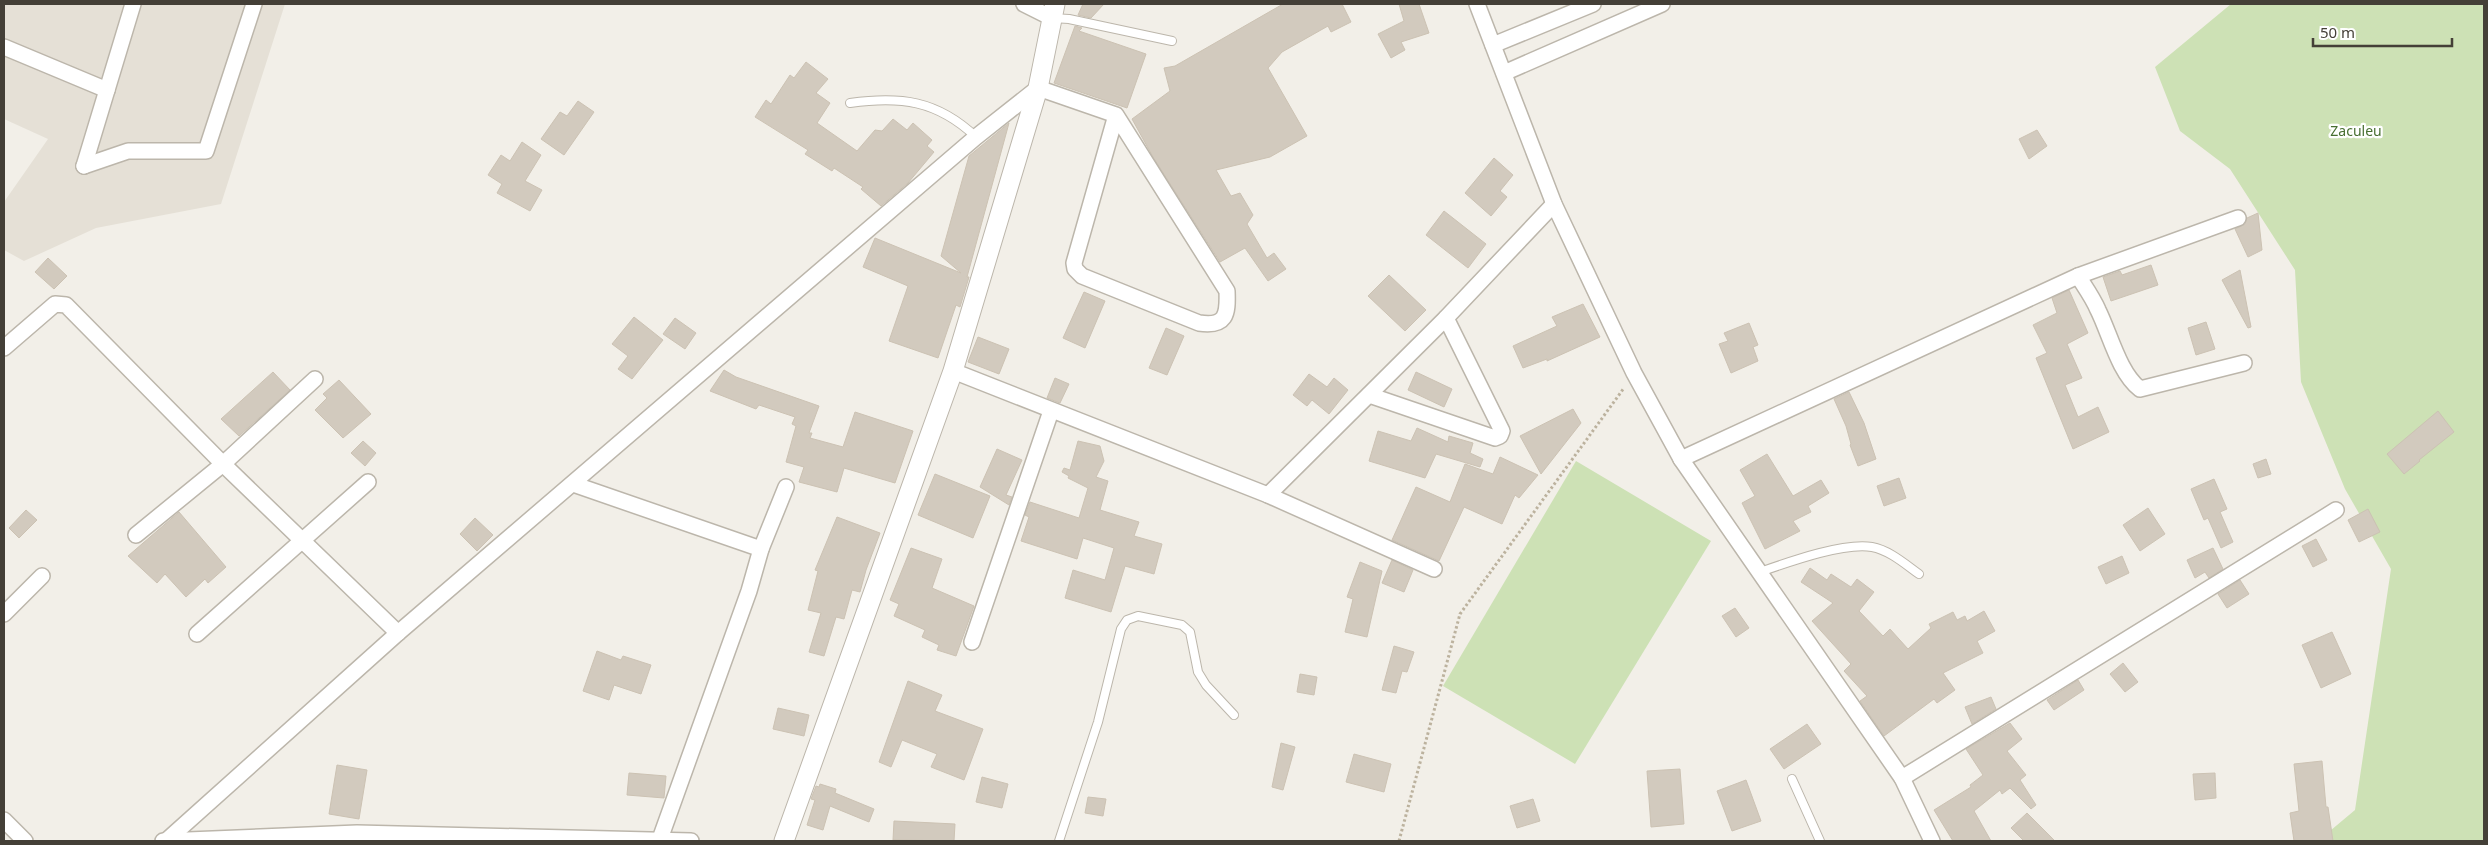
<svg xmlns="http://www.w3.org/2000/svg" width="2488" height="845" font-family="'Noto Sans',sans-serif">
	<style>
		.residential { fill: #e5e0d6 }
		.green { fill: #cde1b5 }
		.building { fill: #d2cabe; stroke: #ccc2b3 }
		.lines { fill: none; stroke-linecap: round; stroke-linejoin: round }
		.service-casing { stroke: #bcb6ab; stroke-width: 10 }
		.minor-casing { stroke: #bcb6ab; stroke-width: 18 }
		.tertiary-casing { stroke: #bcb6ab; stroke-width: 21 }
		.path { stroke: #bcb29e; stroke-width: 3; stroke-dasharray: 2.5 2.5; stroke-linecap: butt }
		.service { stroke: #fff; stroke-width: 8 }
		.minor { stroke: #fff; stroke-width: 15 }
		.tertiary { stroke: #fff; stroke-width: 19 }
		.labels { text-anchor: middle; stroke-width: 4.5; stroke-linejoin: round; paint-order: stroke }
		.park-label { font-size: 14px; fill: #486f32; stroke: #fff }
	</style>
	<rect width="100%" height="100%" fill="#f2efe8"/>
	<!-- residential -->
	<polygon class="residential" points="4,4 285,4 221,204 96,228 24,261 4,250 4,202 48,139 4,119"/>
	<!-- green -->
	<g class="green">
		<polygon points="2231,4 2484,4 2484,841 2318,841 2355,810 2391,569 2345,489 2301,382 2295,270 2230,169 2180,131 2155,67"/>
		<polygon points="1576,461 1711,541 1575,764 1443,686"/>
	</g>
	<!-- building -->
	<g class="building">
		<polygon points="1083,4 1104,4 1091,18 1078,15"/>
		<polygon points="1283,4 1342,4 1351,22 1331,32 1328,26 1282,52 1268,68 1307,136 1270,157 1216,170 1231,196 1240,193 1253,215 1247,224 1267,258 1274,253 1286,269 1268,281 1245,248 1220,262 1153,157 1132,119 1170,91 1164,68 1175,66"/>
		<polygon points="1399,4 1419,4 1429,33 1401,42 1405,50 1391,58 1378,34 1404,21"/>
		<polygon points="1075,26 1082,28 1079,31 1146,54 1127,108 1054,83"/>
		<polygon points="806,62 828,79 816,93 830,103 817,123 857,151 875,130 882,131 893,119 907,130 913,123 932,140 927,146 934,152 908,183 881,206 861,189 863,187 834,168 832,171 805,154 808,150 755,117 766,100 771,104 790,75 794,78"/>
		<polygon points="578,101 594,112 564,155 541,139 560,112 567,116"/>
		<polygon points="1009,123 967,277 969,277 960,307 956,305 938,358 889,341 908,286 863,267 875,238 961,273 941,256 969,156"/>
		<polygon points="2037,130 2047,146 2029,159 2019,139"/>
		<polygon points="522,142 541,155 525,181 542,190 530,211 497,193 502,184 488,175 501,155 510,161"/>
		<polygon points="1494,158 1513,175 1500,191 1507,197 1491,216 1465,193"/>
		<polygon points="1444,211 1486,244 1468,268 1426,235"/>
		<polygon points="2258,213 2262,250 2248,257 2235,229 2245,224 2247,218"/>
		<polygon points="48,258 67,276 54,289 35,272"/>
		<polygon points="2151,265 2158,285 2111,301 2103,277 2120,271 2122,275"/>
		<polygon points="2240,270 2251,327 2248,328 2222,280"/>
		<polygon points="1389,275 1426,310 1405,331 1368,296"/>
		<polygon points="2069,290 2088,333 2067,344 2082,378 2065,385 2078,417 2098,407 2109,432 2073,449 2036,358 2047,353 2033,325 2057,313 2052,298"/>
		<polygon points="1084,292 1105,301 1085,348 1063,338"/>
		<polygon points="1583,304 1600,337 1547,361 1547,359 1523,368 1513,346 1557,326 1552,317"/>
		<polygon points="634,317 663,340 632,379 618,369 628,356 612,344"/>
		<polygon points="675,318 696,333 685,349 663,334"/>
		<polygon points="2206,322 2215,349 2196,355 2188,328"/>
		<polygon points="1749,323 1758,345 1753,347 1758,361 1731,373 1719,344 1728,341 1724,333"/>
		<polygon points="1166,328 1184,336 1167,375 1149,368"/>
		<polygon points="978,337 1009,349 999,374 968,362"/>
		<polygon points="724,370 736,377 819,406 809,433 812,433 810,438 843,447 855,412 913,431 895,483 844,468 837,492 799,482 804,467 786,462 796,426 792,424 795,417 759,405 756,409 710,391"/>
		<polygon points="273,372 290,390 239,436 221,419"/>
		<polygon points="1416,372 1452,389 1444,407 1408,390"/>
		<polygon points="1309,374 1327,387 1334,378 1348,390 1329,414 1312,400 1307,406 1293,395"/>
		<polygon points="1055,378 1069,384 1060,403 1047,398"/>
		<polygon points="339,380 371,414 343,438 315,410 327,398 323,394"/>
		<polygon points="1849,392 1864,423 1876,459 1858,466 1850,445 1851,444 1846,426 1834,399"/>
		<polygon points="1573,409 1581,423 1541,474 1520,436"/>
		<polygon points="2438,411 2454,432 2419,460 2420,461 2404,474 2387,454"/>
		<polygon points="1417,428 1448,442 1449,436 1473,443 1470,453 1483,459 1480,467 1436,454 1425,478 1369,461 1378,431 1411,441"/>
		<polygon points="363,441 376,453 365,466 351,453"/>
		<polygon points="1078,441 1100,446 1104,461 1096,477 1108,481 1100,510 1139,522 1134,536 1162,544 1154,574 1125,566 1111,612 1065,598 1073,570 1105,580 1114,548 1083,538 1077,559 1021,541 1029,517 1025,515 1030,502 1079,518 1088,488 1068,478 1069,476 1062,472 1064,468 1070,470"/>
		<polygon points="997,449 1022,460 1006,495 1012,497 1009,505 980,487"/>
		<polygon points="1767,454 1793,496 1821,480 1829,493 1808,506 1811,512 1793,521 1800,531 1765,549 1742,503 1755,496 1740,470"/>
		<polygon points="1500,457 1538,475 1519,498 1515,495 1502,524 1464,507 1439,561 1392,540 1416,487 1450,502 1465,464 1493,474"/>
		<polygon points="2266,459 2271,474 2258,478 2253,464"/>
		<polygon points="935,474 990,496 973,538 918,515"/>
		<polygon points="1899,478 1906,498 1884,506 1877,486"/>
		<polygon points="2214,479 2227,509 2220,512 2233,542 2221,548 2208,518 2204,520 2191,489"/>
		<polygon points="2148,508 2165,534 2140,551 2123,525"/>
		<polygon points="2368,509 2380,532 2359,542 2348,520"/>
		<polygon points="26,510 37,520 19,538 9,528"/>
		<polygon points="179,512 226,567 208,583 205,579 186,597 165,574 157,583 128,556"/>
		<polygon points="837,517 880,533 866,570 860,592 852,590 844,619 836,617 824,656 809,652 821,613 808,610 818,571 815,570"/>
		<polygon points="475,518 493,535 477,551 460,534"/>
		<polygon points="2316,539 2327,560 2313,567 2302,546"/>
		<polygon points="911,548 942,559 932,588 974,606 956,656 937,650 939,645 922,637 925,630 894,616 899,604 890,600"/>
		<polygon points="2213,548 2223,569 2209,578 2205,572 2195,578 2187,560"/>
		<polygon points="2122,556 2129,573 2106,584 2098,567"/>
		<polygon points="1392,560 1413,570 1404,592 1382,583"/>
		<polygon points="1360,562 1382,571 1367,637 1345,632 1353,599 1347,597"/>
		<polygon points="1810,568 1827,580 1831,574 1851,587 1857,579 1874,592 1859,611 1883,636 1890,629 1908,649 1931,628 1929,624 1953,612 1957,620 1965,616 1967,621 1984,611 1995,631 1977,641 1983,653 1943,673 1955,690 1937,703 1934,699 1884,736 1860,701 1867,696 1844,671 1851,664 1812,621 1833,603 1801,582"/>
		<polygon points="2240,580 2249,594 2227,608 2218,594"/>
		<polygon points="1735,608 1749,628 1736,637 1722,616"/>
		<polygon points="2332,632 2351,674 2321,688 2302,645"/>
		<polygon points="1394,646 1414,652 1407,672 1402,671 1396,693 1382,690"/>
		<polygon points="597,651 621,660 623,656 651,665 641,694 614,685 609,700 583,691"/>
		<polygon points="2123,663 2138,682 2125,692 2110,674"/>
		<polygon points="1300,674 1317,677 1314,695 1297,692"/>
		<polygon points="2078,680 2084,690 2054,710 2047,700"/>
		<polygon points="908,681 942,695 935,711 983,729 964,780 931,767 937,754 902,740 891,767 879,762"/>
		<polygon points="1991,697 1996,709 1972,724 1965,707"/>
		<polygon points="778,708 809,715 804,736 773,729"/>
		<polygon points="2010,723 2022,739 2007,751 2026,775 2020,780 2036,805 2031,809 2010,788 2002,794 2000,790 1974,811 1991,841 1953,841 1934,810 1971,787 1970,785 1983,775 1966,749"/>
		<polygon points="1807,724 1821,744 1784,769 1770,749"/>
		<polygon points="1281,743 1295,747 1283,790 1272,787"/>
		<polygon points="1354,754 1391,764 1384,792 1346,782"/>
		<polygon points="2322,761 2326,807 2328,807 2333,841 2294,841 2290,813 2299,811 2294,764"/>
		<polygon points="337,765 367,770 359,819 329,814"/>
		<polygon points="1680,769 1684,824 1651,827 1647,771"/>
		<polygon points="629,773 666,776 664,798 627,795"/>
		<polygon points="2215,773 2216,798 2195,800 2193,774"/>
		<polygon points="982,777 1008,784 1002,808 976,802"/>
		<polygon points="1746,780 1761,821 1732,831 1717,791"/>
		<polygon points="820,784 836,789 835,793 874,809 869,822 830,806 823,830 807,825 815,800 811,799 816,786 819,787"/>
		<polygon points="1088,797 1106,799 1103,816 1085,813"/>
		<polygon points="1533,799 1540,821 1517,828 1510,806"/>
		<polygon points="2027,813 2055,841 2024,841 2011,828"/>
		<polygon points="894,821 955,824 954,841 893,840"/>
	</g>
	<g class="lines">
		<!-- service casing -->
		<g class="service-casing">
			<g id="service">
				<polyline points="1052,18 1069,19 1172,41"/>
				<path d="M 850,103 C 900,96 937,100 976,137"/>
				<path d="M 1757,573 C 1786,563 1843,542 1872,547 C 1889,550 1905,564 1919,574"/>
				<polyline points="1792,779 1820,841"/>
				<polyline points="1059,841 1098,722 1121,629 1127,620 1138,616 1182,625 1190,632 1198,672 1206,685 1234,715"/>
			</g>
		</g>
		<!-- minor casing -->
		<g class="minor-casing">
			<g id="minor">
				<polyline points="1024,4 1052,18"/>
				<polyline points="1477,4 1554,204 1634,373 1681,459 1902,778 1932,841"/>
				<polyline points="1493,45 1593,4"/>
				<polyline points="4,47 107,90"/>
				<polyline points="1504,73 1662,4"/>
				<polyline points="84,166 128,151 206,151 254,4"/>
				<polyline points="84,166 133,4"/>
				<path d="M 2078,276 C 2085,287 2093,298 2098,310 C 2110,334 2119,373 2140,389 L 2244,363"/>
				<polyline points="4,348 55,304 66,305 223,464 398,633"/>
				<polyline points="953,371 1268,495 1434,569"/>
				<polyline points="1369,395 1495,438 1500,436 1502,431 1446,318"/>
				<polyline points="1681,459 2078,276 2238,218"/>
				<polyline points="573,484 761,549"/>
				<polyline points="1268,495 1446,318 1554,204"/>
				<polyline points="136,535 223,464 315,379"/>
				<polyline points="4,614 42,576"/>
				<polyline points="197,634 368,482"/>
				<polyline points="972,642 1051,411"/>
				<polyline points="1902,778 2336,510"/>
				<polyline points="4,820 25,841"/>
				<polyline points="660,839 749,591 761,549 786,487"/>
				<polyline points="163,841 357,833 691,841"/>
				<path d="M 166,841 L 398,633 L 976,137 L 1038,88 L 1116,115 L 1227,291 C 1228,315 1226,327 1199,323 L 1082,276 L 1075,269 L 1074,263 L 1116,115"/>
			</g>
		</g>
		<!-- tertiary casing -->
		<g class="tertiary-casing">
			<polyline id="tertiary" points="784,841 953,371 1038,88 1055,4"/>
		</g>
		<!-- path -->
		<polyline class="path" points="1399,841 1460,614 1624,388"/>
		<!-- service -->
		<use href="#service" class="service"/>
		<!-- minor -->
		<use href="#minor" class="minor"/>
		<!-- tertiary -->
		<use href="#tertiary" class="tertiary"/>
	</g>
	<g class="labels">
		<!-- park labels -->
		<g class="park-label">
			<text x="2356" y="136">Zaculeu</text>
		</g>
	</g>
	<!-- border -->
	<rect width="2488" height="845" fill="none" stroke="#443f37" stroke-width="10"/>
	<!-- scale -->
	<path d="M2313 38v8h139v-8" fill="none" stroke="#443f37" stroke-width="2.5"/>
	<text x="2320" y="38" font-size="15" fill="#443f37" stroke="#ffffff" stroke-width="4" paint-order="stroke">50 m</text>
</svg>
